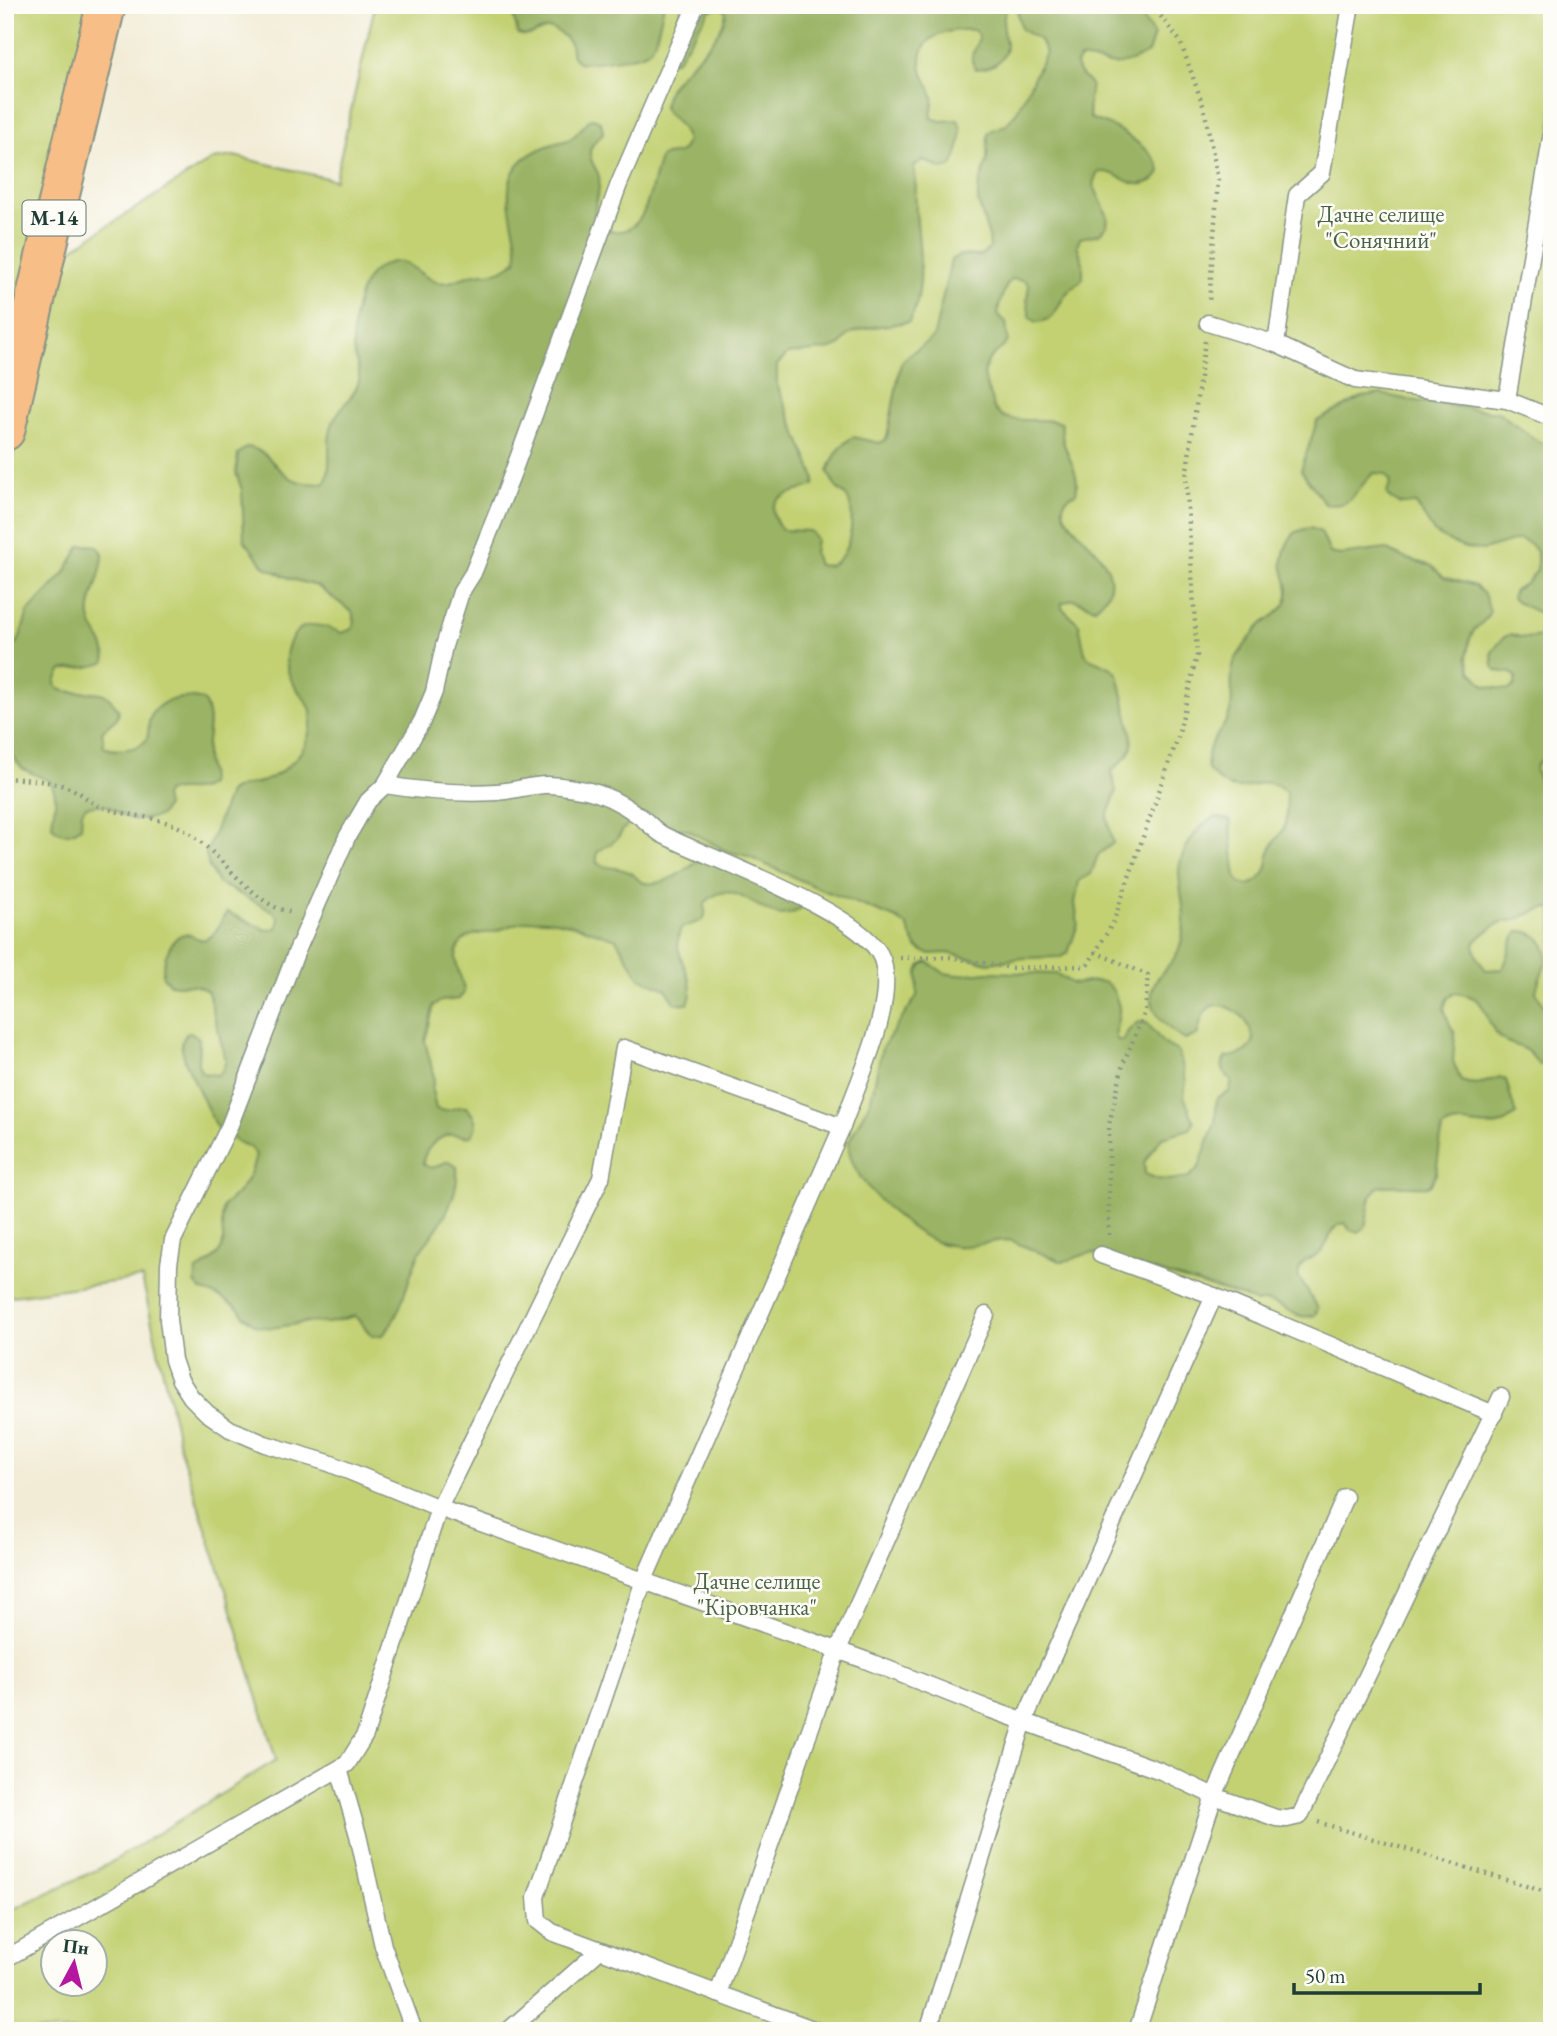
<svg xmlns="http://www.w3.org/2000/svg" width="1557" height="2036" font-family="'EB Garamond',serif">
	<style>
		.green { fill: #c3d173; stroke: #718754; stroke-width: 2; fill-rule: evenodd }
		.forest { fill: #9ab365; stroke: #5c784c; stroke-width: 2 }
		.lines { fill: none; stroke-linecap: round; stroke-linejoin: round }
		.service-casing { stroke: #889485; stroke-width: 19 }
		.trunk-casing { stroke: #889485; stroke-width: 42 }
		.path { stroke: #889485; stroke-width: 4.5; stroke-dasharray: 2 5; stroke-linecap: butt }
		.service { stroke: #fff; stroke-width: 16 }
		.trunk { stroke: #f7be88; stroke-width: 38 }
		.labels { text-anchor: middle; stroke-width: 5; stroke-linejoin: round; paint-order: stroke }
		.shield { fill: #fdfcf7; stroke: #62766e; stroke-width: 2 }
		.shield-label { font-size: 21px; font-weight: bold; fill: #1f3d34 }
		.park-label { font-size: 23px; fill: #486244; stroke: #fdfcf7 }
	</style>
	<rect width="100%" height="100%" fill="#fdfcf7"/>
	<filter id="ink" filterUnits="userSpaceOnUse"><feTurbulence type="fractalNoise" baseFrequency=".0143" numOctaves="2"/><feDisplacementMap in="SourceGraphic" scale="14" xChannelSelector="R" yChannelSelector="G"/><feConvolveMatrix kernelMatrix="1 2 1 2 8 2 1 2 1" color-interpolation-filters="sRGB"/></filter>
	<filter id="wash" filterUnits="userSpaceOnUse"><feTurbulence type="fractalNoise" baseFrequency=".00686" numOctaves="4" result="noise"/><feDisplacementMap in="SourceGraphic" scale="28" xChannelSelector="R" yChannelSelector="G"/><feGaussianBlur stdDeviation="1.57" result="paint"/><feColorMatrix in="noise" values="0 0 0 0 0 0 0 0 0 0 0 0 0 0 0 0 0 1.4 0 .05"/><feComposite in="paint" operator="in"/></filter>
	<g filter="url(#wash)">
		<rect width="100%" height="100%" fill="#f2ecd6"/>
		<!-- green -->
		<g class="green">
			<polygon points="5,5 92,5 5,368"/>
			<path d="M 375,5 L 1552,5 L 1552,2031 L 5,2031 L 5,1913 L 105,1866 L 276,1760 L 225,1587 L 180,1449 L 142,1278 L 5,1297 L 5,489 L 59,257 L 213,159 L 234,156 L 335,180 ZM 52,1941 L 94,1941 L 94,1983 L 52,1983 Z"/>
		</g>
		<!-- forest -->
		<g class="forest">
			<path d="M 516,5 L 664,5 C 660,19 658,41 648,51 C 642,57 585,65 579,62 C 571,57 571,50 570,43 C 543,12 541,42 518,34 L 514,19 Z"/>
			<path d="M 683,5 L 1006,5 C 1005,12 1003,20 1003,28 C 1003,36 1003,30 1005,38 C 1010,59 994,68 976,69 C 966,56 977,50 979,36 L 974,30 C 947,28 915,36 922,70 C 924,80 931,87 933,96 C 935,104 930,109 932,118 L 940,121 L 958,120 C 965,132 958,156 951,167 L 942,169 L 923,160 L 914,166 C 917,181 915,194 916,209 C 918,245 928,289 909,322 L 867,328 L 848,334 L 841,345 L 831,349 L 788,354 L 777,365 L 777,385 L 815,478 L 814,485 C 800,493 768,493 774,515 C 775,521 778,525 782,530 L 810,531 L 816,539 L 814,553 L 818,565 C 850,573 858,515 847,497 C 845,493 842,493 839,490 C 833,485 831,478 828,471 C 833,458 840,444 853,437 L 879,443 L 884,441 L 887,437 L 901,363 C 910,351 924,347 934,336 L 951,260 L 960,255 L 980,256 L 990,248 L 989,237 L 978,201 L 978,189 L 987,161 L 988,134 L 992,130 L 1006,125 L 1017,111 L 1046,53 L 1040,40 L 1021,29 L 1016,5 L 1133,5 L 1154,35 L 1148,53 C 1138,59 1122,66 1108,64 C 1098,63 1091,57 1080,59 L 1076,64 L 1078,71 L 1091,85 L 1088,107 L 1090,118 C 1098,122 1107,123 1115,128 C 1126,134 1178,167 1153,180 C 1149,182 1142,185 1138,184 C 1123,183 1112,168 1097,173 L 1093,184 L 1108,217 L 1107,226 L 1099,234 L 1080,238 L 1077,245 L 1083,262 L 1083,278 C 1079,284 1072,287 1067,293 C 1055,307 1058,321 1036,322 L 1030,317 L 1027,300 L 1029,284 L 1023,280 L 1011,279 C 1005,286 998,306 998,315 L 1006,322 L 1008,341 C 1003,350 994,352 988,361 C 982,370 985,383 989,392 C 992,397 991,404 994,408 C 1004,428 1045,415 1062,423 C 1058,450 1082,467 1076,493 C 1022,517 1154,560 1095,608 L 1073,599 L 1062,603 L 1062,608 L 1079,624 L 1085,653 L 1089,658 L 1110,667 L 1118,674 L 1131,732 L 1132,746 L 1128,755 L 1112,771 L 1116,792 L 1107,817 L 1113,843 L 1098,855 L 1091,874 L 1079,881 L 1075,903 L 1078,924 L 1068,953 L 1061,957 L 1023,958 L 989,963 L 948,953 L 928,954 L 916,947 L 907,926 L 897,919 L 820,889 L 747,856 L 726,851 L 688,830 L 681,829 L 664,838 L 636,822 C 620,826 624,834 613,842 C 607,846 602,848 597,853 L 597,863 C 607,869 619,867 629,872 C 635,874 637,880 642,882 C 659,889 691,869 701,857 L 805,904 C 769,942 739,865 705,903 L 705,916 L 701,921 L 681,928 C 668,957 701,977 688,1004 L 676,1004 L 666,989 L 640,978 L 616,939 C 587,930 553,914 522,922 C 512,924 502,930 492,932 C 479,934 466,933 459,946 C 450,962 464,977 464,993 L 459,999 L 441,1001 L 434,1005 L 425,1041 L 434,1077 L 432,1090 L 436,1109 C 450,1114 454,1105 466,1107 C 475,1116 480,1125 471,1136 C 463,1138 456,1133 448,1135 C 435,1139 423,1151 423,1164 C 432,1171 438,1166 448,1161 L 457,1167 C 459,1193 446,1216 431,1237 C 428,1241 424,1245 421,1250 C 406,1278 405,1310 383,1335 L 372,1336 L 355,1316 L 328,1323 L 308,1322 L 272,1328 L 257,1326 L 245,1317 L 238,1308 L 220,1297 L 201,1290 L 195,1283 L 197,1271 C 238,1244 217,1243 223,1206 C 241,1192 251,1178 256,1155 L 250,1147 L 238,1142 L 216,1127 L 185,1061 L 181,1044 L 187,1032 L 192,1033 L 199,1038 L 198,1064 L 202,1073 L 217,1075 L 222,1071 L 226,1061 L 208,992 C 195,981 185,987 170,984 L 163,977 C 162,965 169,936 185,934 C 193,933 197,942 206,939 C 218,935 220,920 227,912 L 266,930 L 277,928 L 279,919 L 273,911 L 218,883 L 209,868 L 206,854 L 229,793 C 238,784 252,785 264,781 C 280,775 295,762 304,747 C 309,736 313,723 311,711 C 310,705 304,699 300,693 C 286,676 280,654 294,635 C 305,618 328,627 342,633 L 352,629 L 355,622 L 352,612 L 317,586 L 291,579 L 265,567 L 244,540 L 242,490 L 236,473 L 238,454 L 247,447 C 279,451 274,489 325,483 C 334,463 324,441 334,420 C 340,407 357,394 359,380 C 360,370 356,363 354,354 C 350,330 356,284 377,269 C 405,250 412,272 434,281 C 449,287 461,276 476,274 C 484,273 494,273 502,270 C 507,268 511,264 516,261 C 520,244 512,226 510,208 C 504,172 520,155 553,144 C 558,142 564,142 568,140 C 578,136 583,124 592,118 C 602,120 602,124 603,133 C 598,139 591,143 590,151 C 589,162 597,168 599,177 C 602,197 589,204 598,227 C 649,248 648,188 661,156 C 677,152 681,158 687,140 L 681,127 L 664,109 C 661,76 722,50 726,12 L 721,7 L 710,10 L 677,60 L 665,63 L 666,52 Z"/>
			<path d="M 1381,394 L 1409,400 L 1498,412 L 1539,442 L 1552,448 L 1552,619 L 1516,602 L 1512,598 L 1514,590 L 1527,583 L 1537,570 L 1537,552 L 1531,544 L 1519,539 L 1483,550 L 1465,548 L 1450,542 L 1434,532 L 1416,504 L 1400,504 L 1389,498 L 1387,492 L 1391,482 L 1385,474 L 1374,473 C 1355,488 1355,509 1325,504 L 1301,470 L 1317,421 L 1362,397 Z"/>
			<path d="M 1310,528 L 1321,532 L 1330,553 L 1340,555 L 1386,549 L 1404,558 L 1432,566 L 1443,577 L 1475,586 L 1484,594 L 1490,611 L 1486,619 L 1474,630 L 1469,641 L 1467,657 L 1471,671 L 1485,686 L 1509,690 L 1515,685 L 1516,677 L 1511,673 L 1497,671 L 1493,666 L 1492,652 L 1504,637 L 1511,634 C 1526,641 1537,636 1552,635 L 1552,755 C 1523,766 1540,775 1546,794 L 1542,813 L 1552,831 L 1552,908 C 1537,908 1529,915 1515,920 C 1512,921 1508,921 1505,921 C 1497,923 1478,937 1474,944 C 1475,954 1479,962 1486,970 L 1502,969 C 1510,958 1509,940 1519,931 C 1527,931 1534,933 1540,939 C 1557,957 1538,973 1536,992 L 1552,1019 L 1552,1062 L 1540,1065 C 1534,1060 1531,1052 1524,1049 C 1516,1044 1506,1044 1499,1037 C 1481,1018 1492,996 1454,993 L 1447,999 L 1444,1008 L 1450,1025 L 1455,1034 L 1453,1061 L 1461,1081 C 1477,1087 1485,1082 1500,1077 L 1506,1080 L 1516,1115 C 1511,1117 1506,1122 1502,1124 C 1481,1131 1460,1115 1442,1129 L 1436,1174 L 1430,1186 C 1412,1187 1395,1184 1378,1187 L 1371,1197 L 1365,1227 L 1358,1232 L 1350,1230 L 1345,1223 C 1328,1225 1331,1243 1320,1253 C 1308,1263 1302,1255 1298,1276 L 1318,1308 L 1315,1315 C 1291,1323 1284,1297 1256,1303 L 1244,1297 L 1092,1253 C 1080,1254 1072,1262 1060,1261 L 1009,1240 C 990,1240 976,1248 955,1246 C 949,1245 940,1244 934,1241 C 904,1228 845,1177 849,1141 L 871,1099 L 882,1048 L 917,996 L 918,972 L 921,965 L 928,962 L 944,973 L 957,975 L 988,972 L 1057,974 L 1073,984 C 1090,983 1107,974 1115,995 C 1117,1001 1120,1006 1119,1011 C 1119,1021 1114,1029 1116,1038 L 1119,1041 L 1124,1040 L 1128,1031 L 1138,1022 L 1147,1023 L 1163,1043 L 1179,1052 L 1186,1082 L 1184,1096 L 1194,1122 L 1190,1129 L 1162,1137 L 1144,1163 L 1145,1174 L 1158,1179 L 1170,1180 L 1189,1177 L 1199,1167 L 1215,1122 L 1217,1098 L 1229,1092 L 1232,1081 C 1225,1074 1219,1068 1225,1058 C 1238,1055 1250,1054 1254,1039 C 1251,1032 1248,1024 1244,1018 C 1240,1014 1235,1011 1230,1008 C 1208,998 1201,1015 1198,1034 L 1185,1040 C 1171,1031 1154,1018 1152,1000 C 1149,976 1172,969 1179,949 C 1189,920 1181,902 1179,874 C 1178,854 1197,825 1215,817 L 1230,820 C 1232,830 1234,875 1237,879 C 1247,892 1262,880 1266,869 C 1269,862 1267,854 1271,848 C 1275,839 1282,834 1285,825 C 1288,814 1286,802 1286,792 C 1262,769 1248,797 1226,785 C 1219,782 1213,775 1208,770 C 1203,739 1226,734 1231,707 C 1234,689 1227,671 1238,655 C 1245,645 1253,633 1261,625 C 1269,618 1279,614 1285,604 C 1292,592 1285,580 1283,568 C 1281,558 1287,540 1295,533 C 1299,530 1305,529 1310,528 Z"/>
			<path d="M 89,545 L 97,546 L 103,553 C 104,574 87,600 90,617 C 92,634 109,643 105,662 C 94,669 75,667 62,670 C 39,702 90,688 104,694 C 111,698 115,705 119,711 L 117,718 L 102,731 L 104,747 C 114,752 140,750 146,740 C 150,734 147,726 150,719 C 157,698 185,695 203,700 C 214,719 206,736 206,756 C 206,766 212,774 209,784 C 193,796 182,786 166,792 L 164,797 L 166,806 L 160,816 C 151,818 141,821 132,819 C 111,814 115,799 85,807 L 82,812 L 81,827 C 70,835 61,836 52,826 C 53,807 60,799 50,781 L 23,769 L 5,747 L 5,656 L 19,640 L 28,612 L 64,574 L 80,546 Z"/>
		</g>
	</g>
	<g filter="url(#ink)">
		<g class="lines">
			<!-- service casing -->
			<g class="service-casing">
				<g id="service">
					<polyline points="696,5 619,184 506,491 473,573 461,592 444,646 434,692 422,721 385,785 368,801 347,837 296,953 229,1127 173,1240 169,1264 168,1320 173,1360 180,1380 191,1397 207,1413 230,1429 265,1444 329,1463 439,1508 865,1660 989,1709 1161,1771 1214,1796 1276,1818 1287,1819 1300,1816 1501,1397"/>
					<polyline points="1208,323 1276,344 1355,380 1507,400 1552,418"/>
					<polyline points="1276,344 1297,195 1322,173 1351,5"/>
					<polyline points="1507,400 1552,133"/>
					<polyline points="1101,1255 1214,1296 1494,1414"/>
					<polyline points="339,1769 358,1835 383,1946 414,2031"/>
					<path d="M 5,1959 L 347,1764 L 365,1735 L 439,1508 L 601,1178 L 624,1048 L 842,1127 C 857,1084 897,1003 882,959 C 866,913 708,858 663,835 C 654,830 647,821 638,815 C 623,804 604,794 586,790 C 572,788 557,784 544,785 C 528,786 512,791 496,792 C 460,794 421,791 385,785"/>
					<polyline points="718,1994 837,1652 986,1315"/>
					<polyline points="508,2031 600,1950"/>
					<polyline points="818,2031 552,1932 538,1921 536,1897 644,1580 842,1127"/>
					<polyline points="928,2031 1024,1721 1214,1296"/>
					<polyline points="1137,2031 1214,1796 1345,1497"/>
				</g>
			</g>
			<!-- trunk casing -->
			<g class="trunk-casing">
				<polyline id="trunk" points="5,431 48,244 106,5"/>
			</g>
			<!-- path -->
			<g class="path">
				<polyline points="1152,5 1180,41 1204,108 1218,180 1209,304"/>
				<path d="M 5,778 C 24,779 57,781 74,790 C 83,794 91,803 101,807 C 126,816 155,816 179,827 C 217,845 254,911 294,912"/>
				<polyline points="1095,952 1148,975 1145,1012 1123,1064 1109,1125 1109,1240"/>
				<polyline points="900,958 949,957 1012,968 1087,966 1113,923 1178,737 1197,655 1186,477 1205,341"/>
				<polyline points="1318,1822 1552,1894"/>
			</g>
			<!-- service -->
			<use href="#service" class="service"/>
			<!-- trunk -->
			<use href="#trunk" class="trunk"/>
		</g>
	</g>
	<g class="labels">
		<!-- shield labels -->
		<rect class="shield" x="22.5" y="200.5" width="63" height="35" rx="5"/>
		<g class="shield-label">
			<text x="54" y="225">М-14</text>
		</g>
		<!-- park labels -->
		<g class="park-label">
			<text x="1381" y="222">Дачне селище<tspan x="1381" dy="26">"Сонячний"</tspan></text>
			<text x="757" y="1589">Дачне селище<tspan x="757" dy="26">"Кіровчанка"</tspan></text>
		</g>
	</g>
	<!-- margin -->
	<rect width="1557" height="2036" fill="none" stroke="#fdfcf7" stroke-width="28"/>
	<!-- north arrow -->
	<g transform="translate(74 1963) rotate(7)"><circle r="33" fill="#fdfcf7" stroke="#a4b0a9" stroke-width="2"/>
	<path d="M0-5L12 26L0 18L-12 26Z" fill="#b5179e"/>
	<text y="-10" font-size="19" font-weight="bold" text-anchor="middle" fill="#1f3d34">Пн</text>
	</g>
	<!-- scale -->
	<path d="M1294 1983v10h186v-10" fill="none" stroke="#1f3d34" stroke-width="3.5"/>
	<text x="1305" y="1983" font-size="21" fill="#1f3d34" stroke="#fdfcf7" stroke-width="5" paint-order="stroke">50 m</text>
</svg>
